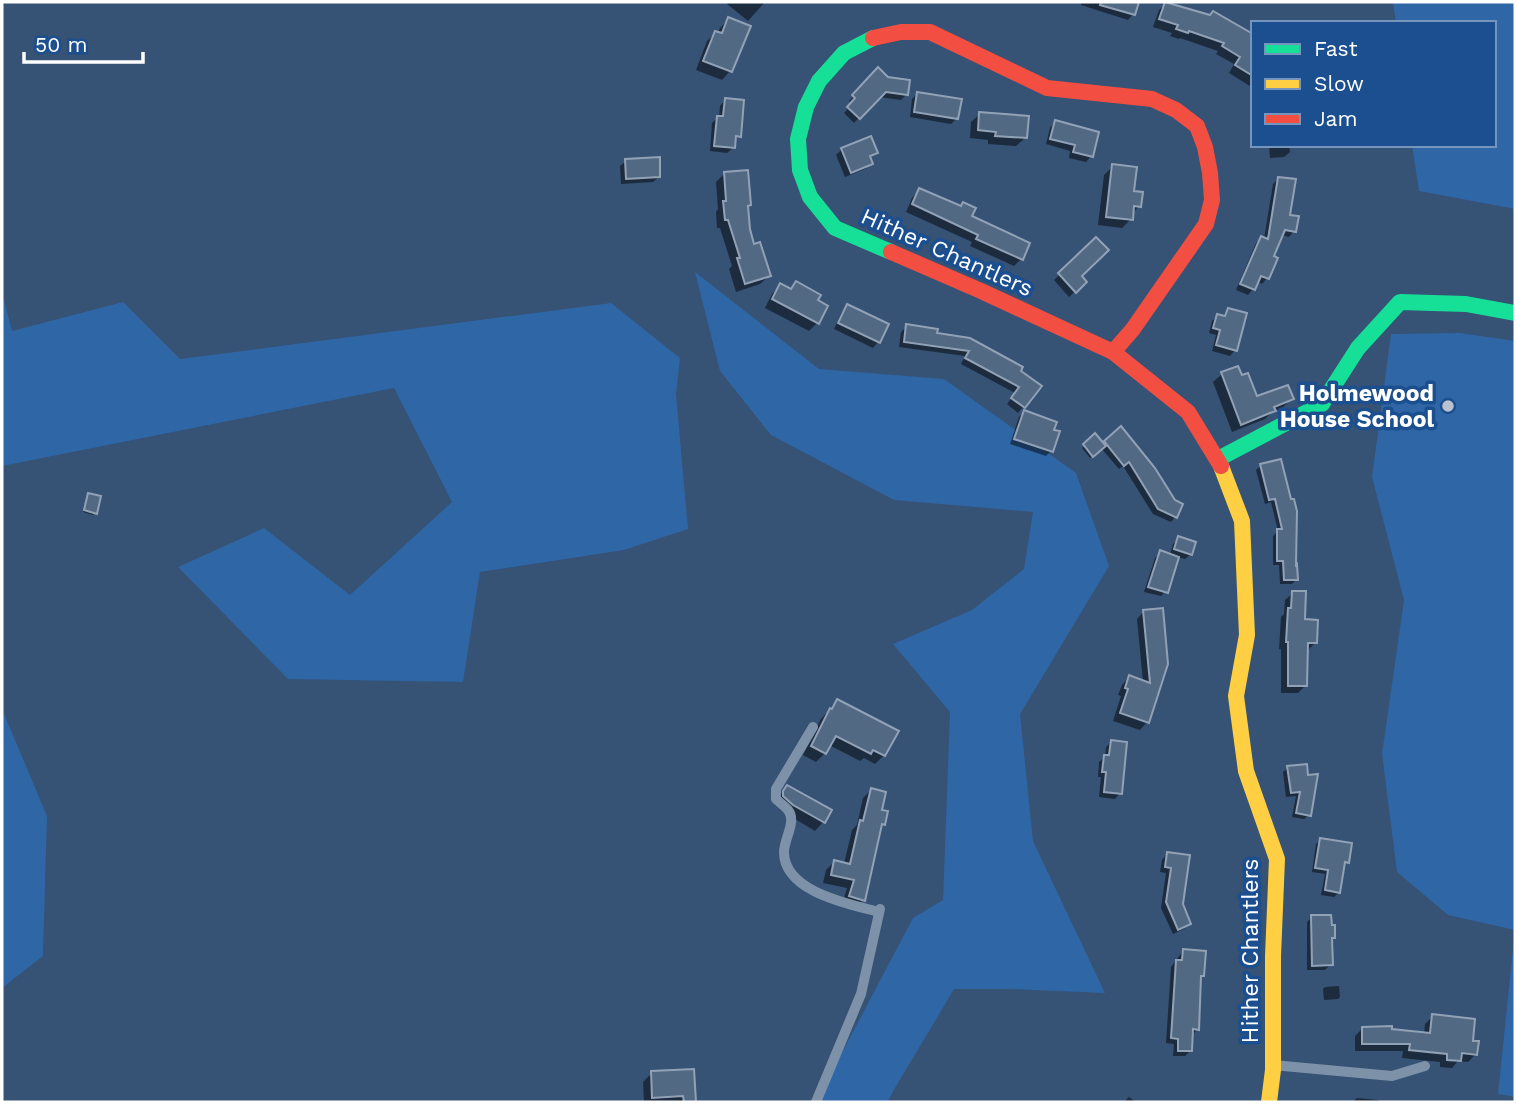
<svg xmlns="http://www.w3.org/2000/svg" width="1517" height="1104" font-family="'Work Sans',sans-serif">
	<style>
		.green { fill: #2f66a5 }
		.shadow { fill: #0007 }
		.building { fill: #526984; stroke: #92a2b6; stroke-width: 2 }
		.lines { fill: none; stroke-linecap: round; stroke-linejoin: round }
		.lane { stroke: #7d92a8; stroke-width: 10 }
		.fast { stroke: #16e098; stroke-width: 16 }
		.slow { stroke: #ffcf43; stroke-width: 16 }
		.jam { stroke: #f24e42; stroke-width: 16 }
		.poi-dot { fill: #b9c2ce; stroke: #1b4f8f; stroke-width: 2.5 }
		.labels { text-anchor: middle; stroke-width: 7; stroke-linejoin: round; paint-order: stroke }
		.street-label { font-size: 23px; fill: #fff; stroke: #1b4f8f }
		.poi-label { font-size: 23px; font-weight: bold; fill: #fff; stroke: #1b4f8f; text-anchor: end }
	</style>
	<rect width="100%" height="100%" fill="#365274"/>
	<!-- green -->
	<g class="green">
		<polygon points="1393,2 1515,2 1515,209 1419,191 1412,145 1494,145 1494,23 1396,23"/>
		<polygon points="695,272 819,369 944,379 1076,473 1109,566 1020,714 1033,841 1105,993 1012,989 954,989 892,1093 888,1102 816,1102 913,918 943,900 950,712 893,644 972,610 1024,569 1033,512 894,500 771,435 720,371"/>
		<polygon points="2,292 12,331 123,302 180,359 611,303 680,358 676,394 688,529 624,550 480,572 463,682 288,679 178,567 264,528 350,595 452,502 394,388 2,466"/>
		<polygon points="1460,333 1515,341 1515,1097 1498,1094 1515,930 1448,915 1397,872 1382,754 1404,600 1372,477 1391,334"/>
		<polygon points="2,709 47,816 43,956 2,988"/>
	</g>
	<!-- shadow -->
	<g class="shadow">
		<polygon points="729,2 765,2 748,21 727,4"/>
		<polygon points="1082,2 1137,2 1133,14 1128,20 1081,5"/>
		<polygon points="1166,3 1253,36 1253,88 1229,73 1234,64 1216,54 1218,51 1180,38 1179,39 1170,36 1172,33 1153,27 1159,10"/>
		<polygon points="729,19 730,71 722,80 696,70 707,41 716,33 718,33 720,28"/>
		<polygon points="878,70 906,95 901,100 879,97 854,123 844,113 852,104 849,101"/>
		<polygon points="918,93 957,118 951,124 910,117 912,99"/>
		<polygon points="725,100 739,136 733,142 733,148 727,153 710,151 712,123 719,117 720,106"/>
		<polygon points="980,114 1025,138 1016,146 988,144 988,140 970,138 971,122"/>
		<polygon points="1055,122 1091,156 1086,162 1069,158 1070,151 1046,144 1050,128"/>
		<polygon points="1269,145 1289,145 1290,152 1284,157 1270,158"/>
		<polygon points="842,149 876,152 870,158 871,164 865,169 845,177 836,155"/>
		<polygon points="626,161 659,177 653,182 621,184 620,166"/>
		<polygon points="1113,166 1139,206 1132,214 1131,219 1122,228 1098,225 1104,175"/>
		<polygon points="725,173 749,205 746,208 753,246 769,276 760,284 736,292 729,269 732,266 720,228 717,228 716,212 718,209 716,182"/>
		<polygon points="1279,178 1288,216 1294,231 1289,237 1281,235 1272,257 1267,278 1262,284 1256,281 1253,289 1248,295 1236,290 1256,243 1261,238 1264,239 1273,184"/>
		<polygon points="919,190 970,217 1028,244 1021,259 1014,266 970,246 972,242 906,212 912,198"/>
		<polygon points="1096,239 1079,276 1085,282 1069,297 1054,280"/>
		<polygon points="796,284 815,301 817,323 809,331 765,308 772,294 781,285 789,290"/>
		<polygon points="848,306 878,342 873,348 834,329 842,312"/>
		<polygon points="1228,310 1235,350 1230,356 1212,351 1216,335 1209,333 1212,321 1218,316 1222,317"/>
		<polygon points="907,326 935,334 1019,372 1039,386 1018,413 1007,404 1015,393 961,364 965,356 899,347 901,332"/>
		<polygon points="1237,368 1256,399 1292,399 1283,407 1272,412 1265,419 1232,432 1213,382 1222,374"/>
		<polygon points="1024,412 1051,451 1046,456 1010,444 1019,417"/>
		<polygon points="1120,429 1174,502 1175,517 1171,522 1153,514 1123,466 1119,469 1101,448 1090,458 1082,448 1095,436 1102,444"/>
		<polygon points="1280,461 1297,579 1292,584 1280,584 1279,565 1273,565 1273,536 1278,531 1271,502 1265,504 1256,470 1261,466"/>
		<polygon points="89,495 95,513 93,515 83,512 87,497"/>
		<polygon points="1179,538 1191,554 1185,559 1177,557 1167,590 1161,596 1144,592 1155,558 1161,552 1170,555 1173,544"/>
		<polygon points="1293,593 1303,621 1315,643 1308,650 1306,685 1298,693 1281,693 1281,649 1279,649 1281,617 1284,614 1285,600"/>
		<polygon points="1161,610 1147,722 1140,730 1113,721 1121,696 1118,695 1122,685 1129,677 1143,682 1137,619 1144,611"/>
		<polygon points="838,701 884,755 875,764 864,758 860,761 829,745 825,753 816,762 803,755 821,719"/>
		<polygon points="1111,742 1120,793 1115,799 1099,797 1101,777 1098,777 1099,762 1105,757 1106,747"/>
		<polygon points="1305,766 1309,815 1304,819 1292,817 1296,796 1286,797 1283,772 1288,768"/>
		<polygon points="787,788 829,811 823,822 815,831 785,813 775,805 778,796"/>
		<polygon points="871,790 884,824 879,829 863,900 855,908 842,905 847,888 823,883 826,870 834,862 844,864 852,830 857,825 863,798"/>
		<polygon points="1321,839 1347,862 1343,866 1339,892 1334,897 1321,895 1325,874 1312,872 1316,844"/>
		<polygon points="1167,854 1181,905 1189,924 1184,929 1173,934 1161,908 1166,873 1160,872 1162,860"/>
		<polygon points="1312,917 1330,927 1331,964 1325,970 1307,970 1307,922"/>
		<polygon points="1183,951 1202,975 1200,978 1198,1029 1191,1036 1190,1051 1185,1056 1173,1056 1174,1044 1166,1043 1171,967"/>
		<polygon points="1339,986 1340,997 1338,999 1324,1000 1323,989 1325,987"/>
		<polygon points="1433,1016 1476,1054 1468,1062 1458,1061 1452,1068 1440,1067 1440,1062 1402,1058 1403,1051 1355,1051 1355,1036 1363,1028 1424,1034 1425,1024"/>
		<polygon points="692,1071 694,1102 644,1102 643,1082 652,1073"/>
		<polygon points="1129,1097 1136,1102 1124,1102"/>
		<polygon points="1357,1098 1379,1100 1379,1102 1353,1102"/>
	</g>
	<!-- building -->
	<g class="building">
		<polygon points="1101,2 1139,2 1135,15 1100,5"/>
		<polygon points="1165,2 1210,15 1213,11 1253,34 1253,76 1235,65 1240,57 1222,46 1224,43 1189,31 1188,33 1176,29 1178,25 1159,19"/>
		<polygon points="728,17 751,26 732,72 703,61 715,31 722,33"/>
		<polygon points="878,67 888,77 910,80 908,95 886,92 860,119 847,107 855,98 852,95"/>
		<polygon points="917,92 962,99 958,119 914,112"/>
		<polygon points="725,98 744,100 741,137 736,136 735,148 714,146 717,116 723,116"/>
		<polygon points="979,112 1029,116 1027,138 995,136 996,132 978,130"/>
		<polygon points="1055,120 1099,132 1093,157 1073,152 1075,145 1050,139"/>
		<polygon points="871,136 878,153 870,156 873,164 851,173 841,148"/>
		<polygon points="660,157 660,177 626,179 625,159"/>
		<polygon points="1112,164 1137,167 1134,191 1143,192 1141,207 1134,206 1133,220 1106,217"/>
		<polygon points="748,170 751,205 748,206 750,229 754,244 760,242 771,276 745,284 737,258 740,258 728,220 725,220 723,201 726,201 724,172"/>
		<polygon points="1278,177 1296,179 1290,215 1299,216 1296,232 1285,230 1274,256 1278,258 1269,279 1261,276 1255,290 1240,284 1261,236 1268,239"/>
		<polygon points="919,188 961,206 963,202 976,208 972,216 1030,243 1023,260 976,239 978,235 912,204"/>
		<polygon points="1096,237 1109,250 1082,276 1087,282 1076,293 1058,273"/>
		<polygon points="796,281 821,295 818,300 828,306 819,324 772,299 780,283 791,289"/>
		<polygon points="847,304 889,324 880,343 838,323"/>
		<polygon points="1228,308 1247,313 1237,351 1216,345 1220,330 1213,328 1217,314 1225,316"/>
		<polygon points="906,324 938,329 937,333 970,338 1023,367 1021,371 1042,386 1025,408 1011,398 1019,387 965,358 969,351 904,342"/>
		<polygon points="1238,366 1242,375 1248,373 1257,396 1288,385 1294,399 1274,407 1276,411 1270,413 1241,425 1221,372"/>
		<polygon points="1024,410 1057,422 1054,430 1060,431 1053,452 1014,439"/>
		<polygon points="1121,426 1155,468 1175,500 1183,504 1177,518 1158,509 1129,462 1124,466 1104,441"/>
		<polygon points="1095,433 1106,446 1093,457 1083,444"/>
		<polygon points="1281,459 1291,499 1294,499 1297,511 1296,565 1297,564 1298,580 1284,580 1283,561 1277,561 1277,529 1282,529 1275,499 1269,500 1260,464"/>
		<polygon points="88,493 101,496 97,514 84,510"/>
		<polygon points="1178,536 1196,542 1192,555 1174,549"/>
		<polygon points="1160,550 1179,557 1168,593 1148,587"/>
		<polygon points="1292,591 1306,591 1305,619 1318,620 1317,643 1308,643 1307,686 1288,686 1288,642 1286,642 1288,608 1291,608"/>
		<polygon points="1163,608 1168,664 1149,723 1120,713 1128,689 1125,688 1129,675 1150,683 1143,610"/>
		<polygon points="837,699 899,731 885,756 873,750 871,754 836,736 826,754 811,746 830,708 832,709"/>
		<polygon points="1111,740 1127,742 1122,794 1104,792 1106,772 1102,772 1104,755 1109,755"/>
		<polygon points="1307,764 1308,775 1318,774 1311,816 1296,813 1300,792 1291,793 1287,766"/>
		<polygon points="787,785 832,810 825,823 793,805 783,796 783,791"/>
		<polygon points="871,788 886,792 882,810 888,811 885,825 882,824 865,901 849,896 854,880 831,875 834,860 850,864 860,820 863,821"/>
		<polygon points="1320,838 1352,843 1349,863 1345,862 1340,893 1325,890 1328,870 1315,868"/>
		<polygon points="1167,852 1190,855 1183,904 1191,924 1178,930 1166,902 1171,868 1165,867"/>
		<polygon points="1311,915 1331,915 1332,925 1335,925 1335,938 1332,938 1333,965 1312,966"/>
		<polygon points="1183,949 1206,951 1204,976 1201,976 1199,1030 1193,1029 1192,1051 1178,1051 1178,1039 1171,1038 1176,960 1182,960"/>
		<polygon points="1432,1014 1475,1019 1473,1041 1479,1041 1477,1055 1462,1053 1461,1061 1447,1060 1447,1054 1409,1050 1410,1044 1362,1044 1362,1027 1392,1026 1392,1029 1430,1033"/>
		<polygon points="694,1069 696,1102 684,1102 683,1096 652,1098 651,1071"/>
	</g>
	<g class="lines">
		<!-- lane -->
		<g class="lane">
			<path d="M 813,727 L 776,789 L 776,799 C 780,803 785,806 788,810 C 797,821 784,839 784,852 C 784,892 849,904 879,912"/>
			<polyline points="1273,1065 1392,1076 1425,1066"/>
			<polyline points="816,1102 861,994 880,909"/>
		</g>
		<!-- fast -->
		<g class="fast">
			<polyline points="873,38 844,53 819,81 806,107 798,139 800,170 810,197 835,228 891,252"/>
			<polyline points="1218,459 1322,404 1358,348 1400,302 1466,304 1515,313"/>
		</g>
		<!-- slow -->
		<polyline class="slow" points="1221,466 1242,521 1247,635 1236,696 1246,771 1277,859 1273,956 1273,1070 1269,1102"/>
		<!-- jam -->
		<g class="jam">
			<polyline points="873,38 901,32 930,32 1047,88 1152,99 1176,110 1197,126 1205,147 1210,173 1212,200 1206,224 1133,329 1113,352"/>
			<polyline points="891,252 981,291 1113,352 1188,412 1221,466"/>
		</g>
	</g>
	<!-- markers -->
	<circle class="poi-dot" cx="1448" cy="406" r="7"/>
	<g class="labels">
		<!-- street labels -->
		<g class="street-label">
			<text transform="translate(947 252) rotate(24)" y="8">Hither Chantlers</text>
			<text transform="translate(1250 951) rotate(-90)" y="8">Hither Chantlers</text>
		</g>
		<!-- poi labels -->
		<g class="poi-label">
			<text x="1434" y="401">Holmewood<tspan x="1434" dy="26">House School</tspan></text>
		</g>
	</g>
	<!-- border -->
	<rect width="1517" height="1104" fill="none" stroke="#ffffff" stroke-width="7"/>
	<!-- legend -->
	<rect x="1251" y="21" width="245" height="126" fill="#1b4f8f" stroke="#7695bc" stroke-width="2"/>
	<rect x="1265" y="44" width="35" height="10" fill="#16e098" stroke="#7695bc" stroke-width="2"/>
	<text x="1314" y="56" font-size="21" fill="#ffffff">Fast</text>
	<rect x="1265" y="79" width="35" height="10" fill="#ffcf43" stroke="#7695bc" stroke-width="2"/>
	<text x="1314" y="91" font-size="21" fill="#ffffff">Slow</text>
	<rect x="1265" y="114" width="35" height="10" fill="#f24e42" stroke="#7695bc" stroke-width="2"/>
	<text x="1314" y="126" font-size="21" fill="#ffffff">Jam</text>
	<!-- scale -->
	<path d="M24 52v10h119v-10" fill="none" stroke="#ffffff" stroke-width="3.5"/>
	<text x="35" y="52" font-size="21" fill="#ffffff" stroke="#1b4f8f" stroke-width="5" paint-order="stroke">50 m</text>
</svg>
